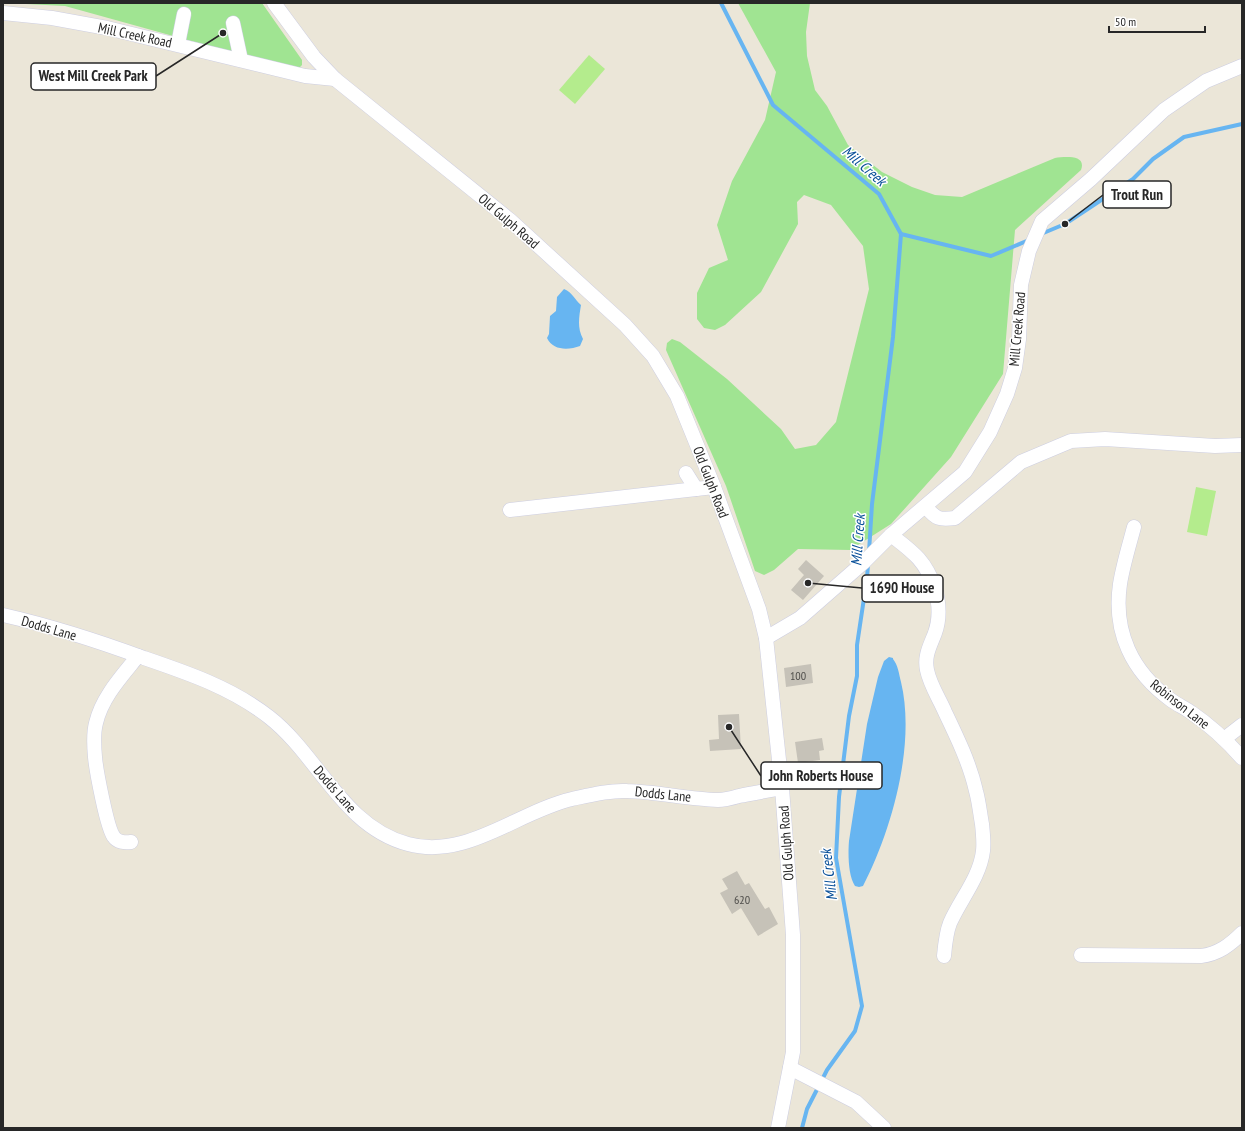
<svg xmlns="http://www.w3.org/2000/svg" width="1245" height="1131" font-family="'PT Sans Narrow',sans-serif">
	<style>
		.green { fill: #a0e492 }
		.pitch { fill: #b4ec8d }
		.water { fill: #67b5f1 }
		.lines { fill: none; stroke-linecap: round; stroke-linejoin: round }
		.stream { stroke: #67b5f1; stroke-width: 4 }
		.building { fill: #c6c2b8 }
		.minor-casing { stroke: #cdcee1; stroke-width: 15 }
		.minor { stroke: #fff; stroke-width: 14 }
		.labels { text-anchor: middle; stroke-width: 3; stroke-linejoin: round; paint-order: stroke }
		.number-label { font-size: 12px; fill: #4f4e4b }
		.street-label { font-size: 14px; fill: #272727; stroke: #fff }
		.water-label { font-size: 15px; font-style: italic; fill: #095099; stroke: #fff }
		.leader { fill: none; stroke: #272727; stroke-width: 1.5 }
		.callout-dot { fill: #272727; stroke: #fff; stroke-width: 1.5 }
		.callout { fill: #fff; stroke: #272727; stroke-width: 1.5 }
		.callout-label { font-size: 15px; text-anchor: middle; font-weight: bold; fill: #272727 }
	</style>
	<rect width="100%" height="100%" fill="#ebe6d8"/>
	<!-- green -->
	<g class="green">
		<polygon points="6,3 262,3 302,60 302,65 299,68 292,69 65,6"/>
		<path d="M 738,3 L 810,3 L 806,32 L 807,56 L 815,90 L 827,106 L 848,145 L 882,172 L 912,187 L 935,195 L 962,197 L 1055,158 C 1064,157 1087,154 1081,170 L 1015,230 L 1003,374 L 951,457 L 891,524 L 850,550 L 798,549 L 774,570 L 764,575 L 755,571 L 726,486 L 666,350 L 667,343 L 672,339 L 680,342 L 727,379 L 781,429 L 795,449 L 816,445 L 836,422 L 869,289 L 863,246 L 831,205 L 804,195 L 797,202 L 798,224 L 761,292 L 725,325 L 715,330 L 704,328 L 697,319 L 697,293 L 709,268 L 728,260 L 717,225 L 732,181 L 765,120 L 776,72 Z"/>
	</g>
	<!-- pitch -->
	<g class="pitch">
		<polygon points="589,55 605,69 575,104 559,90"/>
		<polygon points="1196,487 1216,491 1207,536 1187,532"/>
	</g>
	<!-- water -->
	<g class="water">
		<path d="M 564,289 C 573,293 574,299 581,305 C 579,317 577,328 583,339 L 580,346 C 569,350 553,351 547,338 L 549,334 L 550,316 L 556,311 L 557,297 Z"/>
		<path d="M 889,657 L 893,658 L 893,659 C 898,665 899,674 901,682 C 916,744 892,830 863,886 L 859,887 L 855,886 C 848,876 848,853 849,841 L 867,724 L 878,677 L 884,661 Z"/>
	</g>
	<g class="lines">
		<!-- stream -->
		<g class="stream">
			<polyline points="721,3 773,105 879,194 901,234 893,337 872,504 869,552"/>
			<polyline points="901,234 991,256 1029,240"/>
			<polyline points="1041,234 1065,224 1133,179 1153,159 1184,137 1242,124"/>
			<polyline points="802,1128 807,1109 827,1070 855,1031 862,1006 836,858 839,797 849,716 857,676 857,645 867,578 868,564"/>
		</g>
	</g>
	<!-- building -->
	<g class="building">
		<polygon points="806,560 824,576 803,600 791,590 804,575 798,569"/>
		<polygon points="811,664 813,683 786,687 784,668"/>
		<polygon points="739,714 741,749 710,751 709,740 719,739 718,715"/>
		<polygon points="822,738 824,750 819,751 820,760 798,763 795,742"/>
		<polygon points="737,871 745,885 749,883 765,909 769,907 778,924 758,936 741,908 732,914 720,893 728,889 722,879"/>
	</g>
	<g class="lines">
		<!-- minor casing -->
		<g class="minor-casing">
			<g id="minor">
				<polyline points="274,3 314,57 335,79 510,220 625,325 653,356 677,396 714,487 759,609 766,638 782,788 793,935 793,1052 778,1128"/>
				<polyline points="3,13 52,18 107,28 305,76 335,79"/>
				<polyline points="233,23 241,60"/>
				<polyline points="178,44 184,14"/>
				<polyline points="686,473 696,489"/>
				<path d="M 926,507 C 936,519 939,520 955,518 L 1021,462 L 1071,441 L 1105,439 L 1215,446 L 1242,445"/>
				<polyline points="510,510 714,487"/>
				<path d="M 1134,527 C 1129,546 1123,565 1120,584 C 1113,632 1132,672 1171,700 C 1178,705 1185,708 1192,713 C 1211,726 1227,741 1242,758"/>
				<path d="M 891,535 C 913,552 925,560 935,588 C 939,602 940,619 935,633 C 930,646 924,656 927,670 C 930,685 939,698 945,712 C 957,737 970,764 976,791 C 979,802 980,813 982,824 C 983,833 984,842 983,851 C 980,877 960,900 950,923 C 946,933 945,945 944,956"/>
				<path d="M 3,615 C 51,626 98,641 144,658 C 188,673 232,688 269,717 C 318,755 343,827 408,844 C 466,860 517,812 572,799 C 590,795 609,790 627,791 C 658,792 688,799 718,800 C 725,800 732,798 739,796 C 753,793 768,791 782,788"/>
				<polyline points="766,638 800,618 864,562 891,535 965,472 990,432 1007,394 1015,368 1019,339 1021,285 1029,251 1042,221 1091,179 1164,110 1206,81 1242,66"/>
				<polyline points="1224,739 1242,725"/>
				<path d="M 131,842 C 125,843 117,842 114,837 C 107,829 96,769 95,757 C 94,746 93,734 96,723 C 102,697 122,676 138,656"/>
				<path d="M 1081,955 L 1201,956 C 1218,954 1230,945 1242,933"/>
				<polyline points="790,1068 856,1102 884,1128"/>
			</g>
		</g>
		<!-- minor -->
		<use href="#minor" class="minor"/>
	</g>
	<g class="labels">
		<!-- number labels -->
		<g class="number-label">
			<text x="798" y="680">100</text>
			<text x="742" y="904">620</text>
		</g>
		<!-- street labels -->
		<g class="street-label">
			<text transform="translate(135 35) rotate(12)" y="5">Mill Creek Road</text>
			<text transform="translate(509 221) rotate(41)" y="5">Old Gulph Road</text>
			<text transform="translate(1017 329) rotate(-85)" y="5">Mill Creek Road</text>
			<text transform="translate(711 482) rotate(69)" y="5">Old Gulph Road</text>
			<text transform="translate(49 628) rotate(16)" y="5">Dodds Lane</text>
			<text transform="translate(1180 704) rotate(38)" y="5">Robinson Lane</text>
			<text transform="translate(335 789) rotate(49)" y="5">Dodds Lane</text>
			<text transform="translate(663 794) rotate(6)" y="5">Dodds Lane</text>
			<text transform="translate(786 843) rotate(-94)" y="5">Old Gulph Road</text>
		</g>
		<!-- water labels -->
		<g class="water-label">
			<text transform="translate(864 166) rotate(41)" y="5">Mill Creek</text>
			<text transform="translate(858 540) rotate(-86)" y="5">Mill Creek</text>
			<text transform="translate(829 875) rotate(-97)" y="5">Mill Creek</text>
		</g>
	</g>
	<!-- callouts -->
	<path class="leader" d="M223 33L156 76M1065 224L1103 195M808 583L862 588M729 727L761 776"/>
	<g class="callout-dot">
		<circle cx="223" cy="33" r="4"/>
		<circle cx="1065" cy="224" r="4"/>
		<circle cx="808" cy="583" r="4"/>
		<circle cx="729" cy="727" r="4"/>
	</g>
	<g class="callout">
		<rect x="31" y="63" width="125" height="27" rx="4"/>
		<rect x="1103" y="181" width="68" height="27" rx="4"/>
		<rect x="862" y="575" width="81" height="27" rx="4"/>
		<rect x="761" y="762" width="121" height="27" rx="4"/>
	</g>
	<g class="callout-label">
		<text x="93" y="81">West Mill Creek Park</text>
		<text x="1137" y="200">Trout Run</text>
		<text x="902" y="593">1690 House</text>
		<text x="821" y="781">John Roberts House</text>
	</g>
	<!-- border -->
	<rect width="1245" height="1131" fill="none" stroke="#272727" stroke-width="8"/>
	<!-- scale -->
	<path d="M1109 26v6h96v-6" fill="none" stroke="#272727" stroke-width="2"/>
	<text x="1115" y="26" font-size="12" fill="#272727" stroke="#ffffff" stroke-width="3" paint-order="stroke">50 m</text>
</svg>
